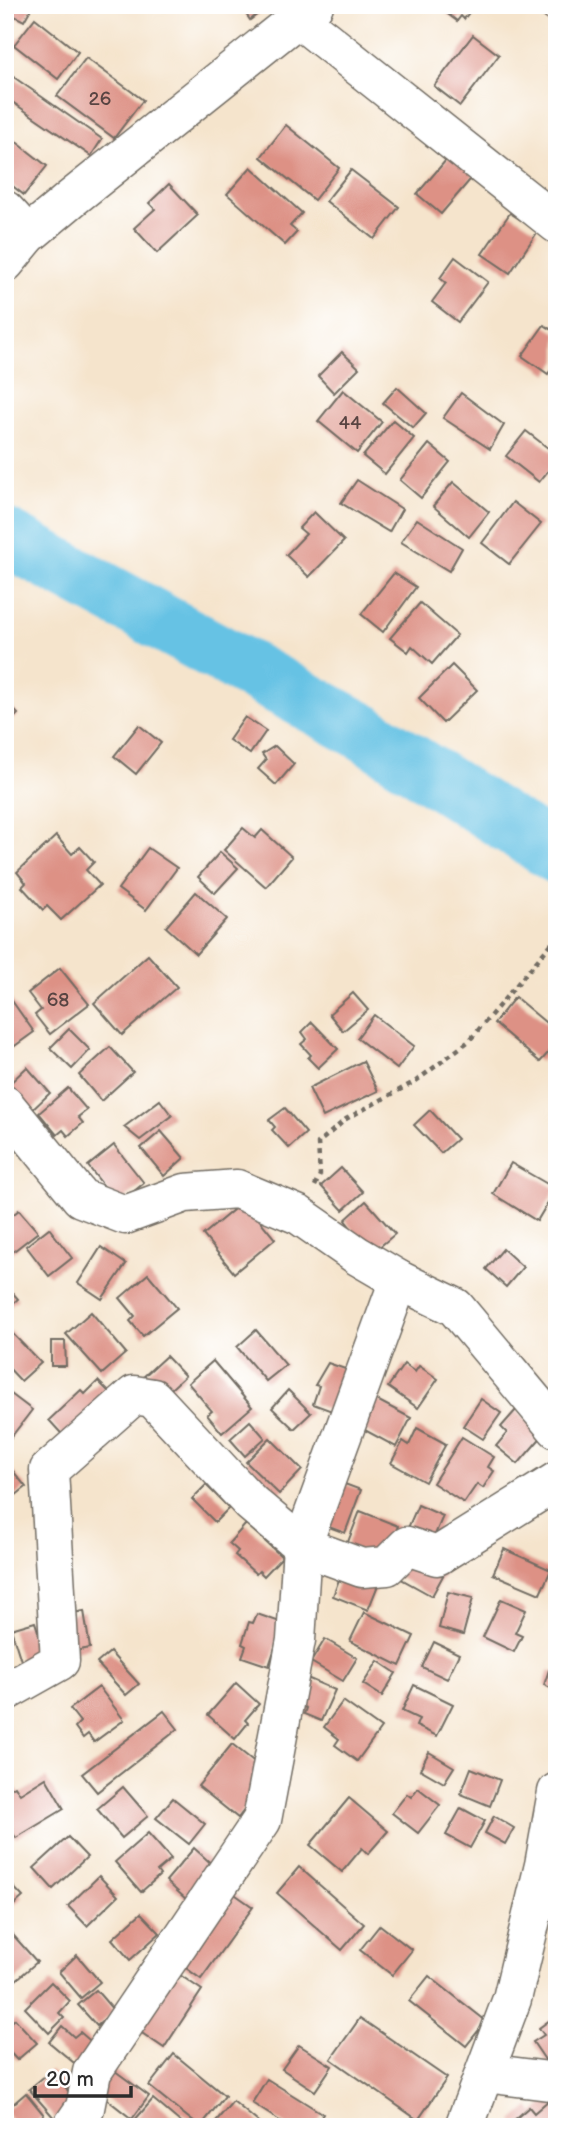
<svg xmlns="http://www.w3.org/2000/svg" width="562" height="2132" font-family="'Balsamiq Sans',sans-serif">
	<style>
		.lines { fill: none; stroke-linecap: round; stroke-linejoin: round }
		.river { stroke: #66c2e4; stroke-width: 58 }
		.building { fill: #dd9185 }
		.minor-casing { stroke: #726c63; stroke-width: 41 }
		.path { stroke: #726c63; stroke-width: 4.5; stroke-dasharray: 5 5; stroke-linecap: butt }
		.minor { stroke: #fff; stroke-width: 38 }
		.labels { text-anchor: middle; stroke-width: 7; stroke-linejoin: round; paint-order: stroke }
		.number-label { font-size: 19px; fill: #584442 }
	</style>
	<rect width="100%" height="100%" fill="#fff"/>
	<filter id="ink" filterUnits="userSpaceOnUse"><feTurbulence type="fractalNoise" baseFrequency=".0143" numOctaves="2"/><feDisplacementMap in="SourceGraphic" scale="14" xChannelSelector="R" yChannelSelector="G"/><feConvolveMatrix kernelMatrix="1 2 1 2 8 2 1 2 1" color-interpolation-filters="sRGB"/></filter>
	<filter id="wash" filterUnits="userSpaceOnUse"><feTurbulence type="fractalNoise" baseFrequency=".00686" numOctaves="4" result="noise"/><feDisplacementMap in="SourceGraphic" scale="28" xChannelSelector="R" yChannelSelector="G"/><feGaussianBlur stdDeviation="1.57" result="paint"/><feColorMatrix in="noise" values="0 0 0 0 0 0 0 0 0 0 0 0 0 0 0 0 0 1.4 0 .05"/><feComposite in="paint" operator="in"/></filter>
	<g filter="url(#wash)">
		<rect width="100%" height="100%" fill="#f5e4cc"/>
		<g class="lines">
			<!-- river -->
			<polyline class="river" points="5,537 362,731 557,855"/>
		</g>
		<g id="blocks">
			<!-- building -->
			<g class="building">
				<polygon points="5,5 33,5 24,21 5,11"/>
				<polygon points="240,5 264,5 266,8 250,20"/>
				<polygon points="436,5 475,5 464,19 461,16 457,21"/>
				<polygon points="538,5 557,5 557,27 535,10"/>
				<polygon points="35,18 78,52 58,79 14,45"/>
				<polygon points="473,35 499,55 460,106 434,86"/>
				<polygon points="86,58 143,100 114,138 57,96"/>
				<polygon points="5,71 102,139 91,156 5,97"/>
				<polygon points="286,125 339,168 314,200 261,157"/>
				<polygon points="5,133 47,166 24,195 5,180"/>
				<polygon points="452,153 475,174 441,214 417,194"/>
				<polygon points="251,167 302,213 290,226 297,232 285,245 227,194"/>
				<polygon points="351,170 399,207 374,239 326,201"/>
				<polygon points="169,184 198,215 157,253 134,228 155,209 149,203"/>
				<polygon points="510,213 538,231 510,273 482,254"/>
				<polygon points="455,257 488,282 458,322 432,302 446,283 440,278"/>
				<polygon points="544,325 557,333 557,361 548,374 522,356"/>
				<polygon points="342,352 359,368 334,393 318,376"/>
				<polygon points="397,387 426,413 413,428 383,403"/>
				<polygon points="343,390 382,422 357,453 318,421"/>
				<polygon points="461,393 504,425 490,449 443,418"/>
				<polygon points="393,420 414,438 385,474 363,456"/>
				<polygon points="526,431 557,455 557,460 539,482 506,456"/>
				<polygon points="429,444 450,462 421,498 400,480"/>
				<polygon points="357,480 402,509 389,532 341,503"/>
				<polygon points="453,482 489,512 469,537 433,506"/>
				<polygon points="513,502 541,524 509,564 482,543"/>
				<polygon points="314,512 344,541 309,577 286,555 306,534 299,528"/>
				<polygon points="417,519 462,548 449,571 401,542"/>
				<polygon points="394,573 416,587 383,632 361,614"/>
				<polygon points="420,603 457,635 432,664 412,646 408,652 390,638"/>
				<polygon points="452,665 477,690 443,723 419,698"/>
				<polygon points="5,700 18,714 5,727"/>
				<polygon points="245,717 266,731 250,754 229,740"/>
				<polygon points="139,725 161,743 136,774 114,756"/>
				<polygon points="275,746 294,764 276,785 258,769 266,760 262,754"/>
				<polygon points="243,828 255,838 262,830 292,857 266,887 224,850"/>
				<polygon points="56,836 72,854 80,847 94,862 86,870 100,885 61,920 47,906 43,910 22,887 26,883 17,872"/>
				<polygon points="148,848 177,868 146,910 118,889"/>
				<polygon points="220,852 238,868 215,893 198,877"/>
				<polygon points="196,892 227,919 196,954 166,927"/>
				<polygon points="148,955 177,987 122,1035 94,1003"/>
				<polygon points="60,968 89,1004 50,1034 35,1015 41,1010 28,993"/>
				<polygon points="5,991 34,1032 5,1053"/>
				<polygon points="353,993 368,1010 343,1031 329,1014"/>
				<polygon points="515,997 557,1032 557,1043 540,1062 494,1023"/>
				<polygon points="374,1015 414,1046 397,1069 357,1038"/>
				<polygon points="312,1022 338,1049 318,1068 308,1058 311,1055 301,1044 307,1039 302,1032"/>
				<polygon points="69,1029 90,1050 72,1069 50,1048"/>
				<polygon points="110,1047 133,1072 101,1101 79,1075"/>
				<polygon points="363,1061 378,1091 323,1117 309,1088"/>
				<polygon points="27,1067 50,1093 28,1114 5,1088"/>
				<polygon points="68,1088 87,1110 78,1117 83,1123 68,1136 63,1130 57,1135 39,1113"/>
				<polygon points="160,1100 172,1116 140,1140 124,1127"/>
				<polygon points="285,1108 306,1133 289,1148 272,1130 275,1127 269,1120"/>
				<polygon points="430,1110 457,1139 441,1153 414,1125"/>
				<polygon points="161,1131 184,1158 164,1176 141,1148"/>
				<polygon points="114,1145 144,1183 118,1204 88,1166"/>
				<polygon points="511,1163 556,1189 537,1221 493,1194"/>
				<polygon points="341,1168 363,1192 343,1210 321,1186"/>
				<polygon points="244,1201 275,1239 234,1273 203,1235"/>
				<polygon points="366,1201 395,1234 371,1254 345,1220"/>
				<polygon points="19,1210 38,1232 5,1258 5,1221"/>
				<polygon points="49,1228 72,1258 49,1276 26,1246"/>
				<polygon points="101,1247 126,1264 102,1299 78,1283"/>
				<polygon points="503,1249 523,1267 506,1287 486,1269"/>
				<polygon points="148,1274 177,1308 143,1336 130,1321 135,1316 120,1298"/>
				<polygon points="5,1284 18,1299 5,1310"/>
				<polygon points="91,1312 126,1353 102,1374 66,1334"/>
				<polygon points="256,1330 286,1365 266,1381 237,1347"/>
				<polygon points="10,1331 41,1363 21,1381 5,1364 5,1335"/>
				<polygon points="51,1341 65,1341 66,1366 51,1366"/>
				<polygon points="166,1356 185,1376 161,1398 142,1378"/>
				<polygon points="213,1361 252,1407 222,1433 207,1415 212,1411 188,1383"/>
				<polygon points="328,1363 354,1372 340,1414 313,1404 319,1386 315,1385"/>
				<polygon points="404,1364 415,1372 419,1366 438,1379 418,1408 388,1387"/>
				<polygon points="98,1381 116,1399 69,1442 49,1420 81,1390 85,1394"/>
				<polygon points="288,1390 311,1413 294,1429 272,1408"/>
				<polygon points="7,1391 32,1410 5,1445 5,1393"/>
				<polygon points="375,1399 411,1418 396,1447 361,1428"/>
				<polygon points="481,1399 501,1413 483,1439 463,1426"/>
				<polygon points="516,1410 544,1434 518,1464 496,1446 507,1433 501,1427"/>
				<polygon points="250,1421 265,1438 245,1456 230,1439"/>
				<polygon points="417,1428 446,1444 425,1482 391,1463 403,1441 409,1445"/>
				<polygon points="462,1437 494,1457 488,1467 494,1471 483,1488 477,1484 464,1503 433,1483"/>
				<polygon points="270,1438 302,1470 279,1494 246,1462"/>
				<polygon points="5,1461 26,1487 5,1504"/>
				<polygon points="334,1480 361,1490 345,1533 318,1523"/>
				<polygon points="206,1485 229,1508 215,1522 192,1499"/>
				<polygon points="418,1505 443,1516 434,1537 404,1537"/>
				<polygon points="360,1511 398,1526 385,1557 346,1547"/>
				<polygon points="246,1524 282,1557 264,1576 259,1571 256,1574 235,1555 238,1551 229,1543"/>
				<polygon points="504,1549 551,1570 540,1594 493,1574"/>
				<polygon points="409,1552 445,1572 432,1596 396,1576"/>
				<polygon points="344,1566 380,1580 368,1610 333,1596"/>
				<polygon points="448,1592 473,1598 463,1635 439,1628"/>
				<polygon points="501,1599 526,1610 515,1633 522,1636 514,1652 483,1637"/>
				<polygon points="84,1611 90,1648 70,1652 63,1615"/>
				<polygon points="364,1612 414,1636 400,1666 350,1641"/>
				<polygon points="257,1614 283,1623 269,1666 242,1657 246,1646 242,1644 249,1622 253,1623"/>
				<polygon points="35,1622 47,1660 23,1667 11,1629"/>
				<polygon points="325,1639 357,1658 343,1681 311,1662"/>
				<polygon points="434,1642 459,1654 447,1679 422,1667"/>
				<polygon points="110,1652 139,1684 126,1695 97,1663"/>
				<polygon points="378,1661 396,1673 382,1696 363,1684"/>
				<polygon points="549,1670 557,1673 557,1691 544,1685"/>
				<polygon points="307,1678 335,1690 321,1721 304,1714 306,1708 296,1704"/>
				<polygon points="236,1683 259,1704 245,1720 248,1723 235,1739 208,1715"/>
				<polygon points="414,1685 453,1704 437,1736 416,1726 419,1719 402,1711"/>
				<polygon points="99,1687 124,1720 94,1742 88,1734 83,1738 75,1727 80,1722 70,1709"/>
				<polygon points="343,1701 381,1728 357,1761 335,1745 339,1739 324,1727"/>
				<polygon points="164,1711 178,1729 97,1792 82,1774"/>
				<polygon points="232,1744 266,1771 255,1796 238,1818 198,1786"/>
				<polygon points="429,1752 454,1767 444,1783 420,1769"/>
				<polygon points="471,1768 500,1780 490,1806 461,1794"/>
				<polygon points="46,1778 64,1809 16,1838 5,1821 5,1792 15,1786 20,1794"/>
				<polygon points="123,1787 148,1816 122,1838 97,1809"/>
				<polygon points="418,1788 440,1805 418,1833 392,1813 407,1794 411,1797"/>
				<polygon points="173,1798 205,1824 189,1844 156,1818"/>
				<polygon points="349,1798 388,1831 368,1854 362,1848 342,1872 310,1845"/>
				<polygon points="461,1808 485,1821 470,1848 446,1835"/>
				<polygon points="494,1816 514,1828 505,1844 485,1833"/>
				<polygon points="148,1833 171,1859 157,1871 160,1875 141,1892 115,1862"/>
				<polygon points="68,1837 87,1857 53,1889 34,1868"/>
				<polygon points="194,1848 215,1867 187,1900 166,1881"/>
				<polygon points="299,1867 364,1924 342,1950 277,1893"/>
				<polygon points="99,1876 118,1896 87,1926 68,1906"/>
				<polygon points="8,1881 23,1897 5,1913 5,1884"/>
				<polygon points="226,1888 253,1907 201,1979 175,1960"/>
				<polygon points="141,1913 160,1933 130,1960 112,1939"/>
				<polygon points="380,1925 412,1950 392,1975 360,1950"/>
				<polygon points="5,1926 37,1962 15,1981 5,1971"/>
				<polygon points="77,1955 100,1982 81,1998 59,1972"/>
				<polygon points="171,1969 202,1990 164,2048 133,2027"/>
				<polygon points="429,1976 486,2021 466,2046 409,2001"/>
				<polygon points="51,1982 70,2001 59,2013 64,2018 49,2033 25,2008"/>
				<polygon points="96,1990 114,2011 97,2026 78,2005"/>
				<polygon points="557,2015 557,2067 552,2070 533,2042 544,2035 539,2028"/>
				<polygon points="360,2018 447,2078 418,2120 331,2059"/>
				<polygon points="15,2019 37,2043 17,2060 5,2047 5,2028"/>
				<polygon points="62,2026 74,2037 80,2032 102,2051 85,2072 49,2042"/>
				<polygon points="299,2045 332,2066 315,2091 282,2069"/>
				<polygon points="174,2054 225,2096 200,2127 149,2086"/>
				<polygon points="111,2068 149,2096 132,2119 95,2090"/>
				<polygon points="51,2071 77,2101 55,2119 29,2089"/>
				<polygon points="267,2079 323,2114 315,2127 289,2127 252,2103"/>
				<polygon points="26,2093 44,2115 30,2127 17,2127 5,2111"/>
				<polygon points="557,2093 557,2127 518,2127 513,2121 529,2107 534,2113"/>
				<polygon points="153,2099 186,2127 141,2127 134,2121"/>
				<polygon points="233,2101 264,2127 211,2127"/>
			</g>
		</g>
	</g>
	<g filter="url(#ink)">
		<use href="#blocks" fill-opacity="0" stroke="#726c63" stroke-width="2"/>
		<g class="lines">
			<!-- minor casing -->
			<g class="minor-casing">
				<g id="minor">
					<polyline points="299,19 557,224"/>
					<polyline points="5,210 28,235"/>
					<polyline points="5,263 28,235 71,199 314,5"/>
					<polyline points="5,1105 81,1198 125,1215 185,1193 237,1189 299,1215 358,1256 399,1280 455,1307 557,1429"/>
					<polyline points="5,1692 60,1661 49,1470 134,1395 153,1398 251,1503 302,1546 362,1568 387,1566 407,1546 437,1556 557,1481"/>
					<polyline points="485,2073 557,2082"/>
					<polyline points="72,2127 85,2108 92,2072 262,1820 296,1640 302,1546 399,1280"/>
					<polyline points="464,2127 512,1999 544,1865 557,1792"/>
				</g>
			</g>
			<!-- path -->
			<polyline class="path" points="315,1186 320,1175 318,1143 346,1119 416,1081 469,1041 557,937"/>
			<!-- minor -->
			<use href="#minor" class="minor"/>
		</g>
	</g>
	<g class="labels">
		<!-- number labels -->
		<g class="number-label">
			<text x="100" y="105">26</text>
			<text x="350" y="429">44</text>
			<text x="58" y="1006">68</text>
		</g>
	</g>
	<!-- margin -->
	<rect width="562" height="2132" fill="none" stroke="#fff" stroke-width="28"/>
	<!-- scale -->
	<path d="M35 2086v10h96v-10" fill="none" stroke="#2b2b2b" stroke-width="3.5"/>
	<text x="46" y="2086" font-size="21" fill="#2b2b2b" stroke="#ffffff" stroke-width="5" paint-order="stroke">20 m</text>
</svg>
